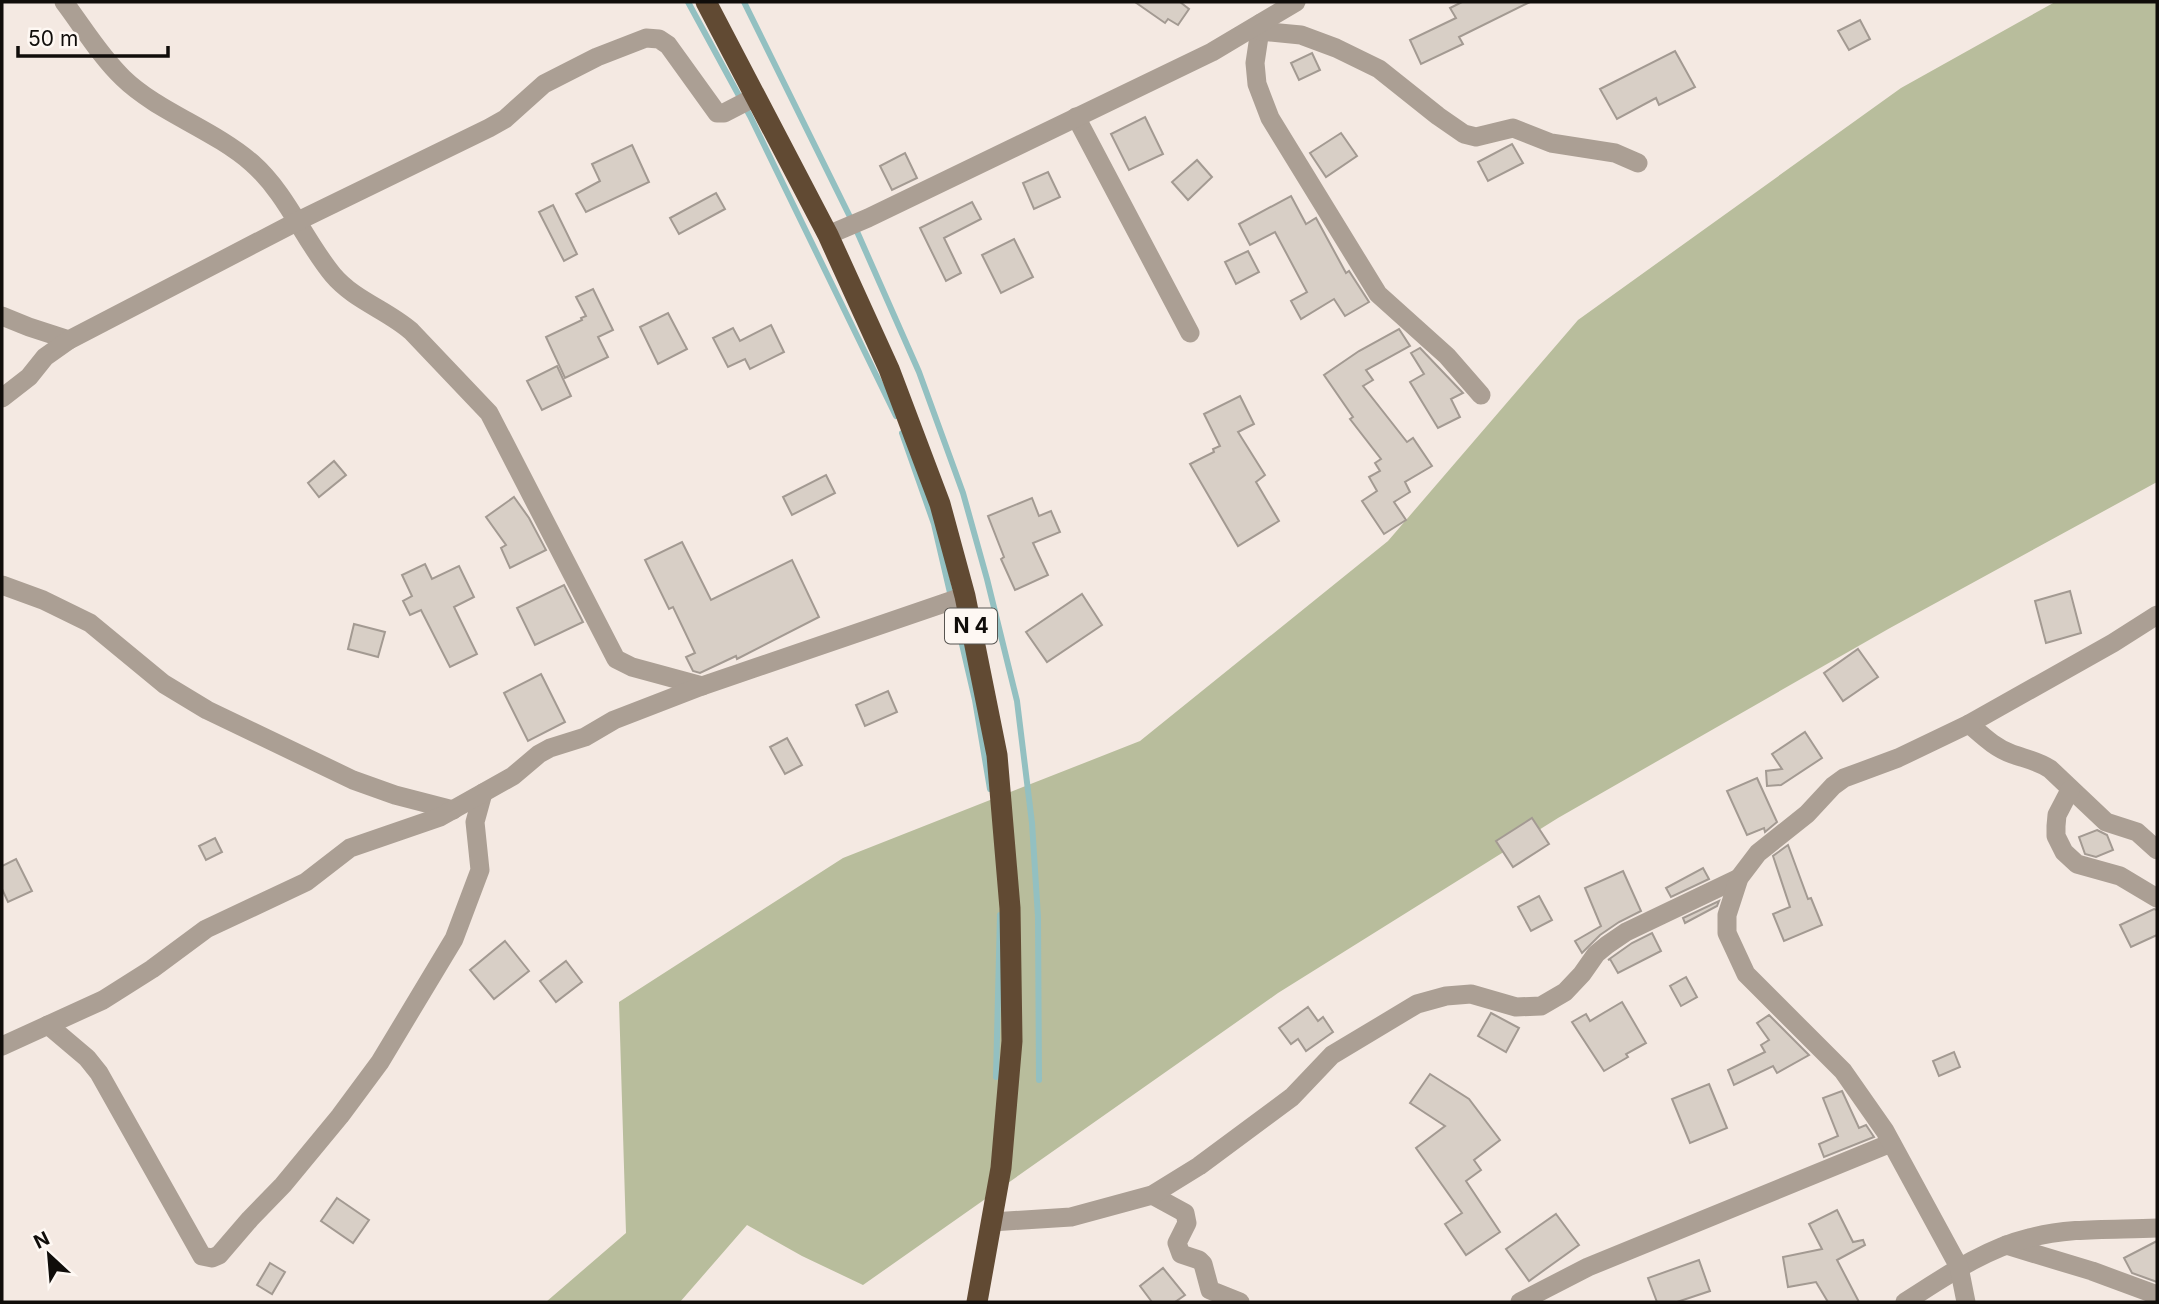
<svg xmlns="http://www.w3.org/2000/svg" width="2159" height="1304" font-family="Inter,sans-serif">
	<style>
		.green { fill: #b8bd9c }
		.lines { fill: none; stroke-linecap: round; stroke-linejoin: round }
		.stream { stroke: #93c0c1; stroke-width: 6 }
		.building { fill: #d8cfc6; stroke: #a39a92; stroke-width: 2 }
		.street { stroke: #ab9f94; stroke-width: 19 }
		.highway { stroke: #614a33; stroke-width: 21 }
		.labels { text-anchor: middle; stroke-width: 5; stroke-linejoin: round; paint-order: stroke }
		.shield { fill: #fef8f3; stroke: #575450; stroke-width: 2 }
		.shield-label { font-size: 21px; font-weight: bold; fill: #100d0a }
	</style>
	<rect width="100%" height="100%" fill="#f4e9e2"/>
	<!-- green -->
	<polygon class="green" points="2055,2 2157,2 2157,482 1890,628 1558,818 1278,993 863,1285 802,1256 747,1225 680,1302 546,1302 626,1233 619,1002 843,858 1140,741 1388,541 1578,320 1901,88"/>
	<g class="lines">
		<!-- stream -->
		<g class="stream">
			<polyline points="688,2 750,116 896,416"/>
			<polyline points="744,2 855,227 919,372 963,493 987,579 1017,701 1032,823 1038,917 1039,1080"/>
			<polyline points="902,433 934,524 975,700 990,789"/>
			<polyline points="996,1077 1000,915"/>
		</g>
	</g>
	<!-- building -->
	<g class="building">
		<polygon points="1135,2 1180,2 1189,9 1178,25 1168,19 1165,23"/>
		<polygon points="1462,2 1530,2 1459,37 1463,44 1421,64 1410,40 1456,18 1450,8"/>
		<polygon points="1860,20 1870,39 1849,50 1838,31"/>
		<polygon points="1675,51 1695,87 1659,105 1656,98 1617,119 1600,89"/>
		<polygon points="1312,53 1320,70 1299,80 1291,63"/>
		<polygon points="1145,117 1163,154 1129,170 1111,134"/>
		<polygon points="1341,133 1357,156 1326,177 1310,153"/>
		<polygon points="1512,144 1523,163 1488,181 1478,162"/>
		<polygon points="632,145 649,182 586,212 576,194 600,181 592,164"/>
		<polygon points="905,153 917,178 892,190 880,166"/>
		<polygon points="1197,160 1212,177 1188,200 1172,182"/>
		<polygon points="1048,172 1060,197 1034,209 1023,183"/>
		<polygon points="716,193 725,209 679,234 670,218"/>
		<polygon points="1291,196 1306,224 1316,218 1346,273 1349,271 1369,302 1345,316 1334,299 1301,319 1291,301 1307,292 1275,232 1250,245 1239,224"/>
		<polygon points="972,202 981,219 944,238 961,273 946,281 920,228"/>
		<polygon points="553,205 577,254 564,261 539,212"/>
		<polygon points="1014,239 1033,277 1001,293 982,255"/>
		<polygon points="1248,251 1259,272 1236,284 1225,262"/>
		<polygon points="593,289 613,330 598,337 608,357 565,378 546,337 582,320 581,318 586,316 576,297"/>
		<polygon points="668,313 687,349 658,364 640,327"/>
		<polygon points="771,325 784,352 750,369 745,359 728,367 713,338 733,328 740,341"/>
		<polygon points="1399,329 1410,346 1366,370 1373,380 1363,386 1407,442 1413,438 1432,466 1405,482 1410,492 1394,502 1406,520 1384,534 1362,501 1377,491 1369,477 1380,471 1375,463 1381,459 1350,419 1353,417 1324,375 1359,351"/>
		<polygon points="1420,348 1463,393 1451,399 1460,417 1438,428 1410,382 1424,374 1411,353"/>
		<polygon points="557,366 571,396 542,410 527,381"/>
		<polygon points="1240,396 1254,424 1238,432 1265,475 1256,482 1279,521 1238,546 1190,464 1214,452 1213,449 1220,446 1204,414"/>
		<polygon points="334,461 346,475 319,497 308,483"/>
		<polygon points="826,475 835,493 792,515 783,497"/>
		<polygon points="514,497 529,518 546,550 510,568 501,548 506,545 486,517"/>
		<polygon points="1032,498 1039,516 1051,511 1060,532 1033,543 1048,575 1015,590 1001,559 1004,557 988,516"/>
		<polygon points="682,542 711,600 792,560 819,617 737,659 736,656 700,673 693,671 686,657 695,653 673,607 669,609 645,560"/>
		<polygon points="425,564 432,579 459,566 474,597 454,607 477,654 450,667 421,610 410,615 403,601 412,596 402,575"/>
		<polygon points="564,585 583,622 535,645 517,608"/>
		<polygon points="2070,591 2081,633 2046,643 2035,601"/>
		<polygon points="1082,594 1102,625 1047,662 1026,632"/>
		<polygon points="354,624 385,632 378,657 348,649"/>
		<polygon points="1858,649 1878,677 1843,701 1824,673"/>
		<polygon points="541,674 565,722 528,741 504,693"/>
		<polygon points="888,691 897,712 865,726 856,705"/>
		<polygon points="1805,732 1822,758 1781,785 1767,786 1766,771 1782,769 1772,754"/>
		<polygon points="787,738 802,765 785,774 770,747"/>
		<polygon points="1757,778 1777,822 1765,832 1764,828 1747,835 1727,791"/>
		<polygon points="1532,818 1549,844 1513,867 1496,841"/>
		<polygon points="2097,830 2107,835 2113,850 2096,857 2085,854 2079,837"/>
		<polygon points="215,838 222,852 206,860 199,846"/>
		<polygon points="1788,845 1808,899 1811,898 1822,925 1784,941 1773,914 1790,907 1773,856"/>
		<polygon points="16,859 32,891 8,902 2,889 2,866"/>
		<polygon points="1703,868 1709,879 1671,897 1666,888"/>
		<polygon points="1623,871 1641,911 1619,922 1600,935 1582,953 1575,941 1601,926 1585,888"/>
		<polygon points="1539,896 1552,920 1531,931 1518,907"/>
		<polygon points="1719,901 1717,906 1685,923 1683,918"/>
		<polygon points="2154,909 2157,910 2157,935 2131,947 2120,925"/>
		<polygon points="1652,933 1661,951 1618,973 1610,959 1608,960 1632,943"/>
		<polygon points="505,941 529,971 494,999 470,970"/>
		<polygon points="566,961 582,982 556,1002 540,981"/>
		<polygon points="1686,977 1697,997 1681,1006 1670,986"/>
		<polygon points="1622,1002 1646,1043 1626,1054 1628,1057 1604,1071 1572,1022 1586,1014 1590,1021"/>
		<polygon points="1308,1007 1318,1021 1323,1017 1333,1032 1306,1051 1298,1039 1291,1044 1279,1028"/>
		<polygon points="1491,1013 1519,1028 1506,1052 1478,1036"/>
		<polygon points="1769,1015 1809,1055 1777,1073 1773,1066 1734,1085 1728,1070 1765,1052 1761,1045 1769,1040 1757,1023"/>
		<polygon points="1954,1052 1960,1067 1939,1076 1933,1061"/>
		<polygon points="1430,1074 1469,1099 1500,1140 1474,1160 1481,1170 1466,1181 1500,1232 1466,1255 1445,1224 1462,1213 1416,1148 1445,1126 1410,1103"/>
		<polygon points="1709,1084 1727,1128 1690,1143 1672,1099"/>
		<polygon points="1842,1091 1859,1128 1866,1125 1874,1137 1824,1157 1819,1144 1838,1136 1823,1098"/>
		<polygon points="337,1198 369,1220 353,1243 321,1221"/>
		<polygon points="1837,1210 1853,1242 1863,1240 1865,1245 1837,1260 1859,1302 1828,1302 1816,1282 1788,1287 1783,1257 1822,1249 1809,1224"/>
		<polygon points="1556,1214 1579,1245 1529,1281 1506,1249"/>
		<polygon points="2157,1241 2157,1282 2132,1273 2124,1258"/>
		<polygon points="1699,1260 1710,1291 1677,1302 1657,1302 1648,1278"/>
		<polygon points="270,1263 285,1272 272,1294 257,1285"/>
		<polygon points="1163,1268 1185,1295 1175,1302 1152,1302 1140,1286"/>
	</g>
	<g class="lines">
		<!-- street -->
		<g class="street">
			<path d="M 64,2 C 83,27 100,56 123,78 C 158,112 213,129 252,163 C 287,194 304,240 333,275 C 354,300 387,310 411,331 L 489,413 L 616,659 L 632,667 L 702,686"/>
			<polyline points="1261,23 1255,63 1257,84 1270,118 1378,294 1447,356 1481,395"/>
			<polyline points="1260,31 1301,35 1336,48 1379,69 1438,116 1464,134 1476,137 1513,128 1551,143 1615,153 1638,163"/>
			<polyline points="1076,117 1190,333"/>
			<polyline points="828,235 868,218 1212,52 1296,2"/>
			<polyline points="2,316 29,327 69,340"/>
			<polyline points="2,398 29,377 45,357 69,340 298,221 489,128 505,119 544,84 597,57 646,38 659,39 668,45 717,113 724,113 755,97"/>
			<polyline points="2,585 43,600 90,623 164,684 207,710 353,780 395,795 453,810"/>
			<path d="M 1969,724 C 1983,736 1995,748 2012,754 C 2026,759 2038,761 2050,769 L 2106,822 L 2137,832 L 2157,850"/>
			<polyline points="2070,790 2057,815 2056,826 2056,836 2064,852 2077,864 2120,876 2157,898"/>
			<polyline points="48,1025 87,1058 99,1073 202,1256 212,1258 219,1255 250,1219 283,1185 340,1116 380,1062 454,939 480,870 475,822 483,793"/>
			<polyline points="2,1046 103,1000 152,969 206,929 306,882 350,848 440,817 513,776 539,754 550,748 585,737 614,720 702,686 965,596"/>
			<polyline points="1152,1195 1185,1213 1187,1223 1177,1243 1181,1254 1199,1260 1203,1264 1210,1290 1240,1302"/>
			<polyline points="992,1222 1071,1217 1152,1195 1199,1166 1292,1097 1332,1055 1417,1004 1446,996 1471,994 1516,1007 1541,1006 1565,992 1582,974 1596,954 1607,945 1626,932 1739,878"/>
			<polyline points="2006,1245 2092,1271 2157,1295"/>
			<polyline points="1520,1302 1588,1267 1891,1143"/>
			<path d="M 1905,1302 C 1943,1278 1984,1249 2029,1238 C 2070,1227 2115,1230 2157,1228"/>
			<polyline points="1966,1302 1959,1267 1885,1131 1843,1071 1746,974 1727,933 1727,915 1739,878 1758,853 1807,814 1833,786 1844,778 1898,758 1969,724 2113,643 2157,615"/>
		</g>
		<!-- highway -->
		<polyline class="highway" points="706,2 828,235 889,369 940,504 965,596 997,755 1010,908 1012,1041 1001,1168 977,1302"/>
	</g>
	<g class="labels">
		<!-- shield labels -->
		<rect class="shield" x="945" y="608.5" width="52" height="35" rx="5"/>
		<g class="shield-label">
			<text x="971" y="633">N 4</text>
		</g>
	</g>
	<!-- border -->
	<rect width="2159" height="1304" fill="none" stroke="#100d0a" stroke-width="7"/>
	<!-- north arrow -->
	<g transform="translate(49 1255) rotate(334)" stroke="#fef8f3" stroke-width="5" paint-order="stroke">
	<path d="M0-5L12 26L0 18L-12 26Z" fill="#100d0a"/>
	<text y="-10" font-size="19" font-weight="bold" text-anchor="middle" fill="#100d0a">N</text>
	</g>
	<!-- scale -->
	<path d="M18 46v10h150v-10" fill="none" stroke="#100d0a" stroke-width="3.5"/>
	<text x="28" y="46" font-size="21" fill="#100d0a" stroke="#fef8f3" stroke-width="5" paint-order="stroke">50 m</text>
</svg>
